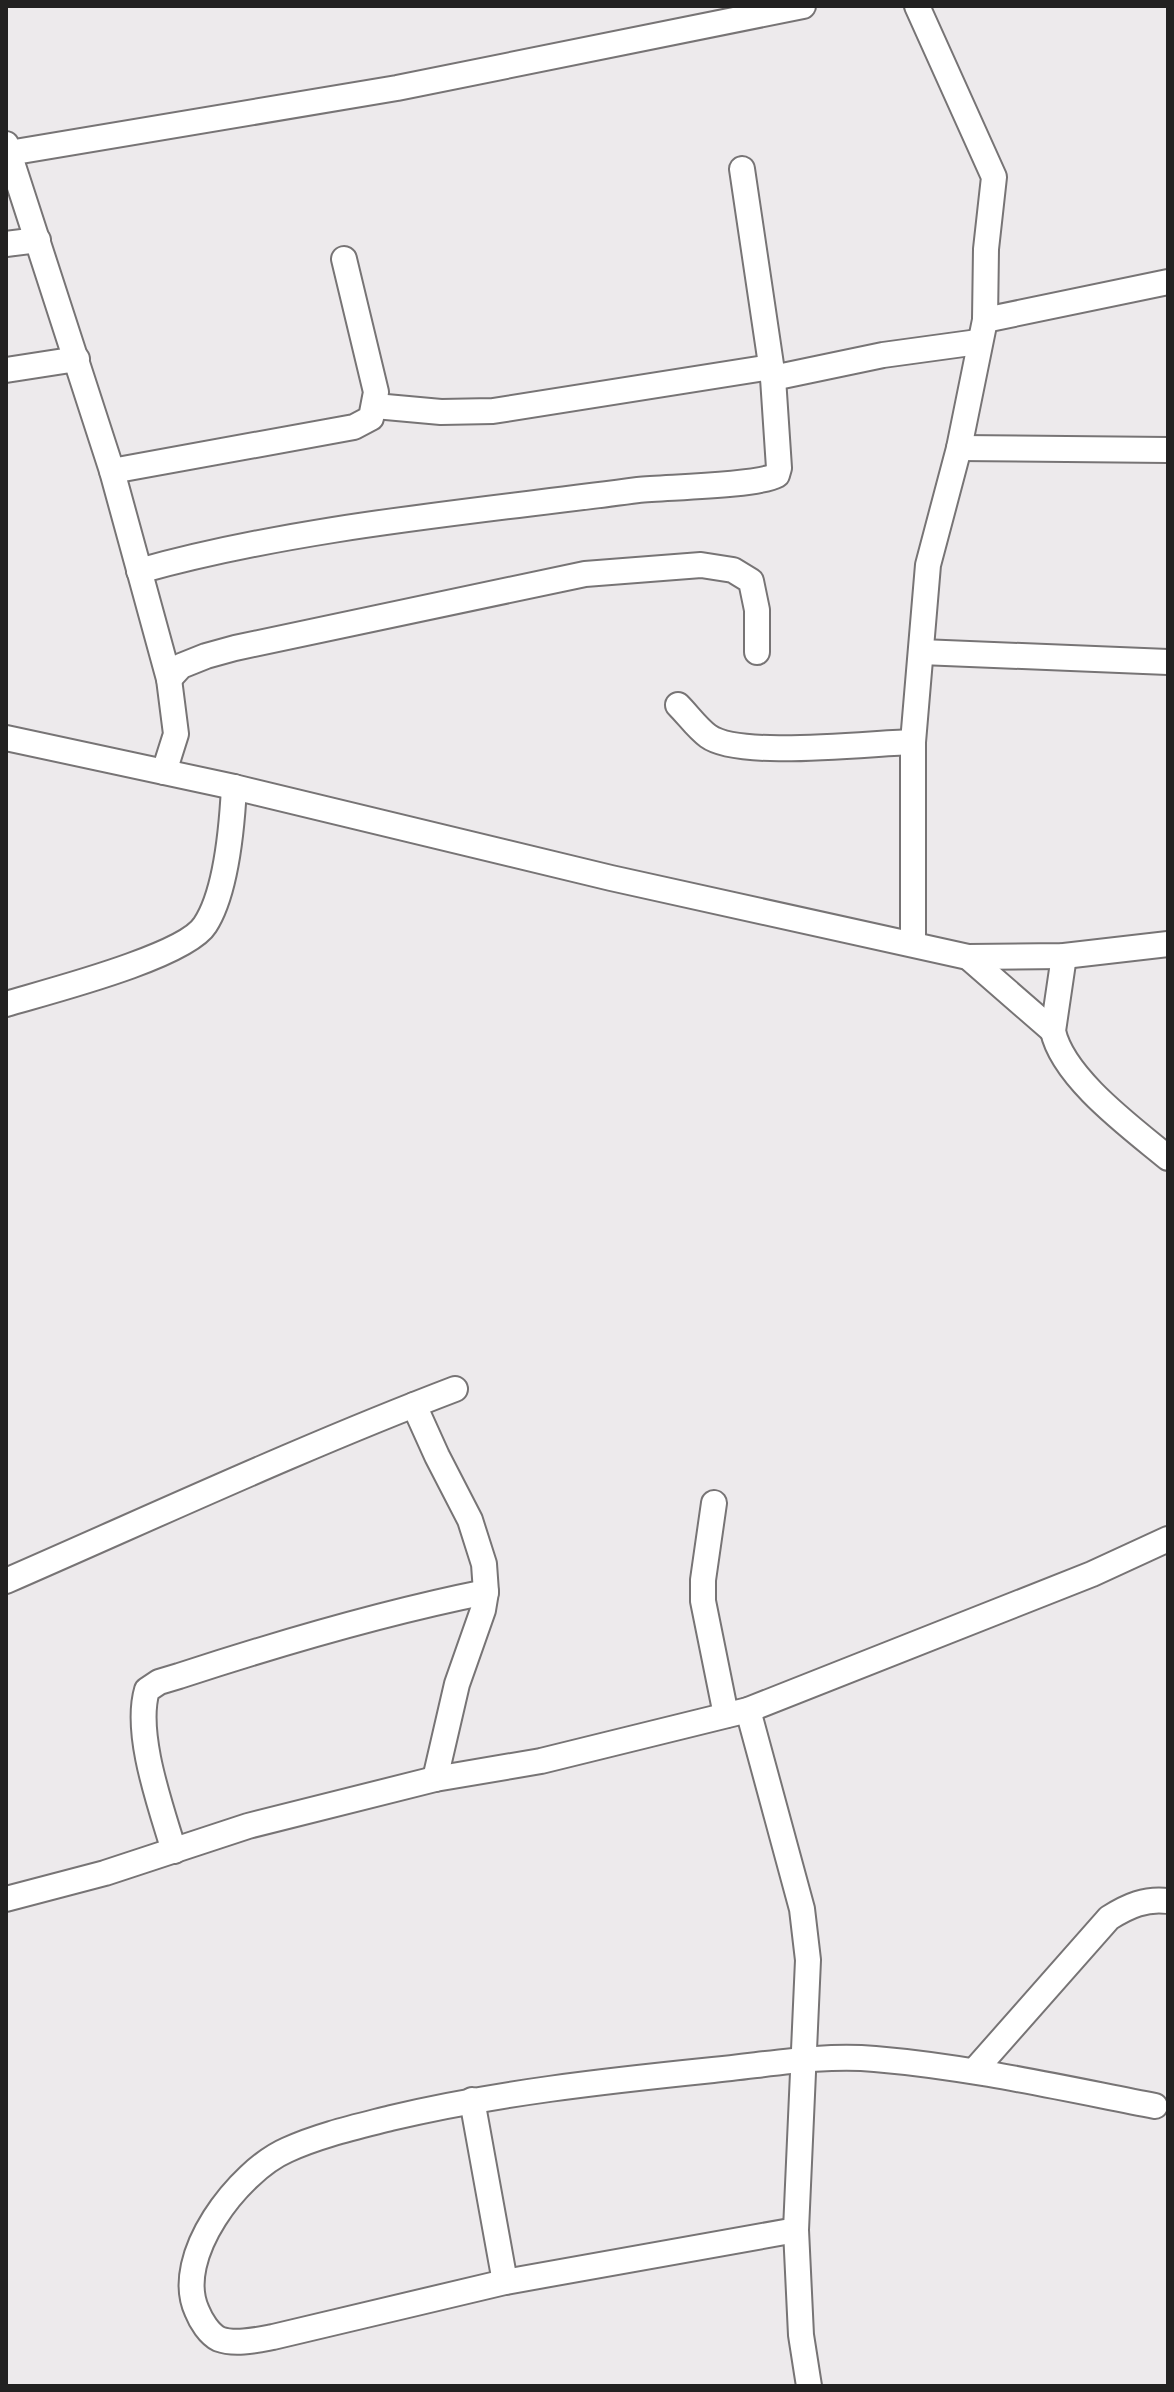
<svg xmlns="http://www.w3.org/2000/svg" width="1174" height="2392" font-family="Raleway,sans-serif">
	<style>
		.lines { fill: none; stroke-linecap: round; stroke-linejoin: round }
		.minor-casing { stroke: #777475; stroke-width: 28 }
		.minor { stroke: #fff; stroke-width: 24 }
	</style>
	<rect width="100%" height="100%" fill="#edeaec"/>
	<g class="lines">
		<!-- minor casing -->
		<g class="minor-casing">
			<g id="minor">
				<polyline points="6,144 112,471 169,679 176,734 164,772"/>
				<polyline points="9,153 397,88 803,6"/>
				<polyline points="6,244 38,240"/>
				<polyline points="985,320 1168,282"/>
				<polyline points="6,370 77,359"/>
				<polyline points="773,378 883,355 978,342"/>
				<polyline points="375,406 441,412 493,411 771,367"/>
				<polyline points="959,448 1168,450"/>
				<polyline points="112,471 354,427 371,418 376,392 344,259"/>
				<path d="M 139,571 C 300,526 473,512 638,490 C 667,487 757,486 777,475 L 779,468 L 773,378 L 742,169"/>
				<polyline points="921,652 1168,662"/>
				<polyline points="169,679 181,666 206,656 235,648 585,574 701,565 733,570 751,581 757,610 757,652"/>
				<path d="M 678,705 C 688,715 697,728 708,736 C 739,759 870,743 913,742"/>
				<polyline points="6,738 234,787 611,878 968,957 1064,956 1168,944"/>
				<polyline points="913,943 913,742 928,565 959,448 985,320 986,249 994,177 917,6"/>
				<path d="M 1064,956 L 1053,1031 C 1063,1078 1132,1128 1168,1158"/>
				<polyline points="968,957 1053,1031"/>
				<path d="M 6,1004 C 46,992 185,957 205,925 C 226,893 232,826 234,787"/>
				<polyline points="414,1405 437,1456 470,1520 484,1564 486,1592 483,1610 457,1684 435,1779"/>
				<polyline points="714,1503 703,1580 703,1601 726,1715"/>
				<path d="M 6,1581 C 155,1516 303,1447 455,1389"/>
				<polyline points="748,1710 802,1909 808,1960 796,2230 801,2335 809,2386"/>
				<path d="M 174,1851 C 161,1807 134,1734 147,1690 L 159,1682 L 179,1676 C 280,1643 381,1613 486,1592"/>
				<polyline points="6,1899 105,1873 248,1826 435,1779 541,1761 748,1710 1092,1574 1168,1539"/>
				<path d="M 974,2071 L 1109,1918 C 1128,1906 1146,1898 1168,1901"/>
				<polyline points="472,2100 505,2282"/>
				<path d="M 796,2230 L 505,2282 L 273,2337 C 257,2340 235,2345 219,2339 C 209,2334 201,2321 197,2311 C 172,2257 239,2171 287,2150 C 320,2135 356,2127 391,2118 C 496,2093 605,2081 713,2070 C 766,2065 822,2054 875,2059 C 970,2067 1062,2088 1155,2106"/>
			</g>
		</g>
		<!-- minor -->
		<use href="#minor" class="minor"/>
	</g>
	<!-- border -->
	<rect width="1174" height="2392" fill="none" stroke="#222121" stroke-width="16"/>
</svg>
